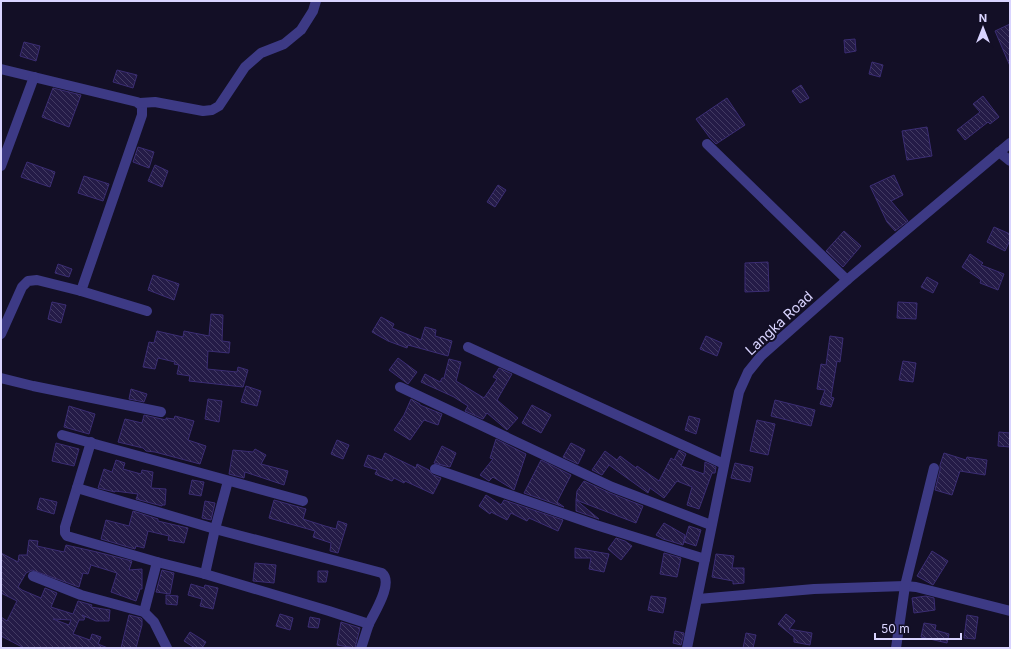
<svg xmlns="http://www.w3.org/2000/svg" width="1011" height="649" font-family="Inter,sans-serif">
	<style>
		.building { fill: url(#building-back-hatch); stroke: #3b2d73; fill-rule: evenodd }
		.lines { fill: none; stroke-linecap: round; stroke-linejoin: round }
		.street { stroke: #3d3a85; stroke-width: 10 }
		.labels { text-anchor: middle; stroke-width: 4; stroke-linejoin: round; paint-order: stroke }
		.street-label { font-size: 14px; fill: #d9d4ff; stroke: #130f26 }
	</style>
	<defs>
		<pattern id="building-back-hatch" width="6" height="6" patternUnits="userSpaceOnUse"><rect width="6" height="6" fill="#241b47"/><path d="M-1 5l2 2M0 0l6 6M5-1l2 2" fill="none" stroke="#433b63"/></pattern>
	</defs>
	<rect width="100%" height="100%" fill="#130f26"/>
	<!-- building -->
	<g class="building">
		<polygon points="1010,24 1010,66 995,31"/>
		<polygon points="855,39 856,51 845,53 844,40"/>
		<polygon points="24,42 40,46 36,61 20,56"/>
		<polygon points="872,62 883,65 880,77 869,74"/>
		<polygon points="117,70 137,75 133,88 113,82"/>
		<polygon points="801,85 809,98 800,103 792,91"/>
		<polygon points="53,88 81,95 69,127 42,117"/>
		<polygon points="983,96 999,117 990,124 988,122 965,140 957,130 980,112 973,104"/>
		<polygon points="727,98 745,125 716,144 710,138 696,119"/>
		<polygon points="927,127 932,156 907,160 902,131"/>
		<polygon points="138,147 154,152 149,168 133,162"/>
		<polygon points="27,162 55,172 50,187 21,177"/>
		<polygon points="155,165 168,171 162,187 148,181"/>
		<polygon points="894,175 903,195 891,201 908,221 895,231 887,222 870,186"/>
		<polygon points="84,176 109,184 103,201 78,193"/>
		<polygon points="498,185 506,190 495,207 487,202"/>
		<polygon points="994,227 1010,234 1010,240 1005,251 987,242"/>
		<polygon points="844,231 861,246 843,267 826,251"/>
		<polygon points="970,254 983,263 981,265 1004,274 998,290 980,283 981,280 962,267"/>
		<polygon points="768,262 769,291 745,292 745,263"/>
		<polygon points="58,264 72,269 69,277 55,273"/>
		<polygon points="153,275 179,284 174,300 148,290"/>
		<polygon points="927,277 938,283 933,293 921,287"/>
		<polygon points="52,302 66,305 61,323 48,319"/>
		<polygon points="898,302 917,303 916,319 897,318"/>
		<polygon points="211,314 223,315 222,341 230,342 229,353 208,351 207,369 237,372 238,367 248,370 243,387 189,381 190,376 177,374 179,365 174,364 175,362 158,358 155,369 143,367 149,342 154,343 157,331 183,337 184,331 209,336"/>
		<polygon points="381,317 394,324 392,328 421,340 425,327 436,330 435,336 452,341 448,356 408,345 407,348 388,341 372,332"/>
		<polygon points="706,336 722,343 717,356 700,349"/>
		<polygon points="830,336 843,338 840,362 837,361 831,397 834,398 831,407 820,404 825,390 817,389 821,364 826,365"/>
		<polygon points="398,358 417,372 408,384 389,370"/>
		<polygon points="449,359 461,362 456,381 484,398 497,379 493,377 499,368 512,374 497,400 518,418 507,430 487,413 483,419 465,411 468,406 454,397 421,382 425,374 440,382 442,378 444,378"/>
		<polygon points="903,361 916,363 913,382 899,380"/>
		<polygon points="246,386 261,391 257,406 241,402"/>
		<polygon points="131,389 147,394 144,402 129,399"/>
		<polygon points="208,399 222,401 219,422 205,419"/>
		<polygon points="411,399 420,404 420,405 442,414 438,425 424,420 410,440 394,430 404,415"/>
		<polygon points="775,400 815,410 811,426 771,416"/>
		<polygon points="532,405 551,415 541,433 522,423"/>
		<polygon points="69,406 95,414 89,434 64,427"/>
		<polygon points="144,415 166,420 166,418 174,419 175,416 194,421 188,440 206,446 200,464 155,452 146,451 143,448 118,442 125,419 142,423"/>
		<polygon points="689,416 700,419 696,434 685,430"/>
		<polygon points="757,420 775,424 768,455 750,451"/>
		<polygon points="999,432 1010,433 1010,447 998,446"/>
		<polygon points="496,439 526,454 514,490 493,477 489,481 480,475 493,459 490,458"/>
		<polygon points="337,440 349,445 343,459 331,454"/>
		<polygon points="56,443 79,449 74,466 52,461"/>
		<polygon points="571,443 585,450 578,464 563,457"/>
		<polygon points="442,446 456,453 450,467 434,463"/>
		<polygon points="255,449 266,455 261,464 288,471 284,485 245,472 244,478 229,474 233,450 253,452"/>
		<polygon points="679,450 686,454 681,466 704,474 705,462 716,467 715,473 712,473 699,509 687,505 692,487 677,481 664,498 650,488 648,493 609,465 602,475 592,470 605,451 617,460 620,456 636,468 637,466 659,481 671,458 674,460"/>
		<polygon points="385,453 416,468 417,464 429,470 433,475 441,478 433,494 405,481 404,483 394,478 392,481 375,474 377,470 364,466 368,455 382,460"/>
		<polygon points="944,453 966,460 967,457 987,460 985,475 960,471 952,495 935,490 940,470 940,465"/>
		<polygon points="116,460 125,463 123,469 141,474 142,470 153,472 151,488 166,489 165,505 162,505 162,506 136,499 138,494 115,491 115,492 98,488 104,469 112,472"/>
		<polygon points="541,460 571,475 557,502 564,507 524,493"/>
		<polygon points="735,463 753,467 750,482 731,478"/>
		<polygon points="192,480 204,482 201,496 189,494"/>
		<polygon points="584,481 610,493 643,506 636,523 576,500 577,491"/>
		<polygon points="486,495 501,505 504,500 563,520 558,531 529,518 527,521 511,513 507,520 491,512 490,514 479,506"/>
		<polygon points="40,498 57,502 54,514 37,509"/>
		<polygon points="274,500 306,509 303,519 325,526 336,529 338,521 347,524 338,553 330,551 331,543 313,537 315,531 269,518"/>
		<polygon points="576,500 599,519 576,511"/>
		<polygon points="205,501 215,503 211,520 202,518"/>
		<polygon points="133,511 158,519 158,521 188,528 184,543 168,540 169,536 148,531 144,548 136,546 135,549 101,539 106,520 129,526"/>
		<polygon points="664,523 685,535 683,545 663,539 656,535"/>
		<polygon points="689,526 701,530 696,546 684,542"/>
		<polygon points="616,538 625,541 632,546 621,560 608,549"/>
		<path d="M 29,540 L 38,541 L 37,546 L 64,552 L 66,545 L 97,552 L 132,561 L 129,570 L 142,569 L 142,589 L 140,589 L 136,601 L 111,592 L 117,573 L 91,565 L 88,574 L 83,573 L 79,587 L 32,570 L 26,573 L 18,587 L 22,590 L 41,598 L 45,588 L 57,593 L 51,607 L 73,614 L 78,601 L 92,605 L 91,607 L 110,610 L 109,621 L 96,621 L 82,615 L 85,617 L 84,620 L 79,620 L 73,634 L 90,640 L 92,634 L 101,637 L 98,644 L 108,648 L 24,648 L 1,636 L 1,617 L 7,621 L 17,601 L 1,593 L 1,553 L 18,562 L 19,555 L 27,555 ZM 53,619 L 71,620 L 69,625 Z"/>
		<polygon points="575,548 609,554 604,572 589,569 591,558 575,558"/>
		<polygon points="932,551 948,561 933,585 917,576"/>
		<polygon points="664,553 681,558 677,577 660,574"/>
		<polygon points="716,554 734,556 732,568 744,568 744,583 733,584 733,581 712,577"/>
		<polygon points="255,563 276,565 274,583 253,581"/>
		<polygon points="162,570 174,573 170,594 156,592"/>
		<polygon points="318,571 328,571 326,582 318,582"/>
		<polygon points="191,584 204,588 205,585 218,588 213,609 200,606 202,599 188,595"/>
		<polygon points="166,595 178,596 177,605 166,604"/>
		<polygon points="651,596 666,598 663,613 648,610"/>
		<polygon points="926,596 934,598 935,610 914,613 912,598"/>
		<polygon points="280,614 293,618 290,630 276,626"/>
		<polygon points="786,614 795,621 789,629 812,633 810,645 794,642 794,637 778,624"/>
		<polygon points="129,615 141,618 142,619 142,625 136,648 121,648"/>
		<polygon points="967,615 978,617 975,639 964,638"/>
		<polygon points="310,617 320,619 318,628 308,627"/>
		<polygon points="341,622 360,628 355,648 337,645"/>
		<polygon points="924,623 936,625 935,630 949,634 947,643 921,637"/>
		<polygon points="675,631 684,633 681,645 673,643"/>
		<polygon points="190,632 206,642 202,648 195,648 184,641"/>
		<polygon points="746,633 756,635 753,648 743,648"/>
	</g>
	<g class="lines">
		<!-- street -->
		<g class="street">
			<polyline points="1,69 137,102 142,106 142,115 81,291"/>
			<polyline points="140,103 155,102 203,111 212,110 219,106 245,67 261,53 284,44 301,30 313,11 316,1"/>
			<polyline points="707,144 847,280"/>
			<polyline points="999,152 1010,161"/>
			<polyline points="1,166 34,77"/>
			<polyline points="1,334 22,287 28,281 37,280 81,291 147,311"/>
			<polyline points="468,347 724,464"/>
			<polyline points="1,378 33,386 161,412"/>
			<polyline points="400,387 612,487 711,525"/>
			<polyline points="62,435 303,501"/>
			<polyline points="91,442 65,527 65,533 67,536 157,562 205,574 329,611 369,624"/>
			<polyline points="435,469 596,525 705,559"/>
			<path d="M 77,488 L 215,529 L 382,573 C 394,583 374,613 369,624 C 366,632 364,640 361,648"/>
			<polyline points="205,574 215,529 228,481"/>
			<polyline points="33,576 81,595 144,612 154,622 167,648"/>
			<polyline points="698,599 814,589 905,586 916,587 1010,611"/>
			<polyline points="144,612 157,562"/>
			<polyline points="687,648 734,416 739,392 748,372 761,356 847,280 1010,143"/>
			<polyline points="896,648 905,586 934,468"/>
		</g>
	</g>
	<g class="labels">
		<!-- street labels -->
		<g class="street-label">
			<text transform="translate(779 323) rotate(-43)" y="5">Langka Road</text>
		</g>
	</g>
	<!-- border -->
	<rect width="1011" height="649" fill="none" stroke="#d9d4ff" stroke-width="4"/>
	<!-- north arrow -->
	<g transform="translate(983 28)" stroke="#130f26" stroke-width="3" paint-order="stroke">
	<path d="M0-3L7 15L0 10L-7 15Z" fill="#d9d4ff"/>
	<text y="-6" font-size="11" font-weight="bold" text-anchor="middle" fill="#d9d4ff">N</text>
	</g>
	<!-- scale -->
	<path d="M875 633v6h86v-6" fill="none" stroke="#d9d4ff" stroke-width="2"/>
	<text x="881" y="633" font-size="12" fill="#d9d4ff" stroke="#130f26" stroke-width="3" paint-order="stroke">50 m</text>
</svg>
